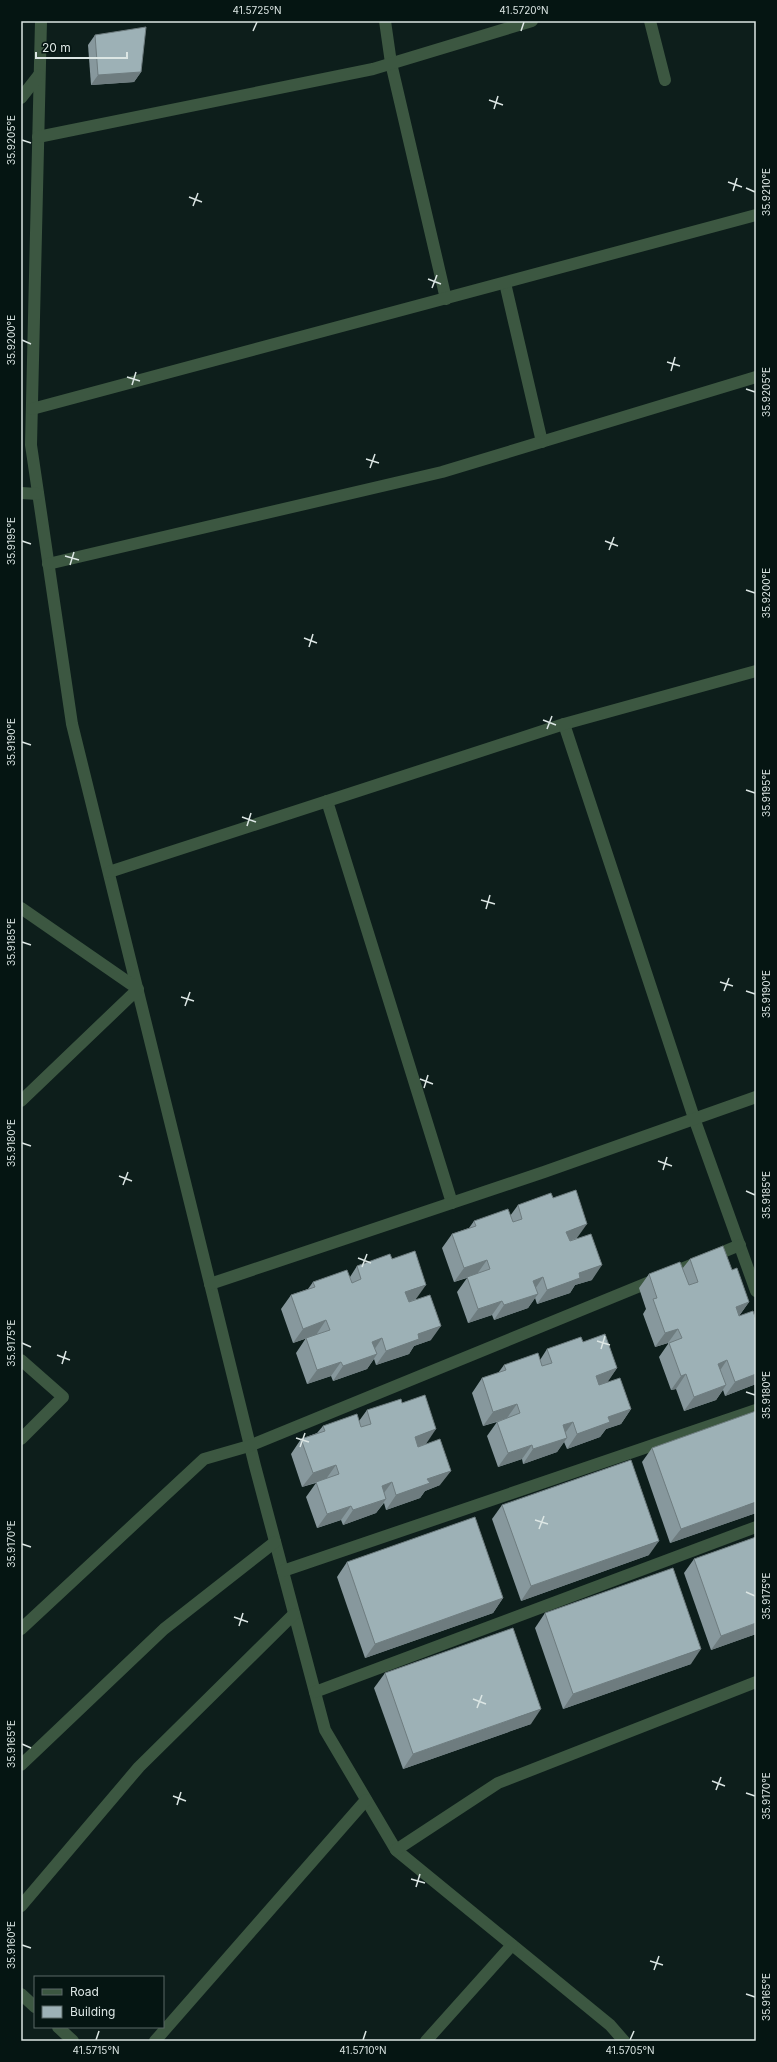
<svg xmlns="http://www.w3.org/2000/svg" width="777" height="2062" font-family="Inter,sans-serif">
	<style>
		.lines { fill: none; stroke-linecap: round; stroke-linejoin: round }
		.minor { stroke: #3c5741; stroke-width: 12 }
		.wall { fill: #87989d }
		.shaded-wall { fill: #6e7c7f }
		.building { fill: #9db1b6; stroke: #6e7c7f }
		.ticks { fill: none; stroke: #dce6e4; stroke-width: 1.5 }
		.neatline { fill: none; stroke: #dce6e4; stroke-width: 1.5 }
		.ticks-label { font-size: 10px; text-anchor: middle; fill: #dce6e4 }
	</style>
	<rect width="100%" height="100%" fill="#0d1e1b"/>
	<g class="lines">
		<!-- minor -->
		<g class="minor">
			<polyline points="41,21 31,445 72,724 255,1466 325,1730 396,1850 610,2025 624,2041"/>
			<polyline points="385,21 391,63 446,299"/>
			<polyline points="650,21 665,80"/>
			<polyline points="21,98 39,75"/>
			<polyline points="38,137 373,69 532,21"/>
			<polyline points="505,283 542,442"/>
			<polyline points="32,409 756,215"/>
			<polyline points="21,493 38,494"/>
			<polyline points="48,564 442,472 756,377"/>
			<polyline points="564,724 694,1118 756,1291"/>
			<polyline points="327,801 452,1203"/>
			<polyline points="109,872 564,724 756,671"/>
			<polyline points="21,908 138,989 21,1101"/>
			<polyline points="210,1284 544,1172 756,1097"/>
			<polyline points="21,1360 63,1397 21,1439"/>
			<polyline points="283,1571 756,1410"/>
			<polyline points="21,1629 204,1459 249,1446 740,1245"/>
			<polyline points="315,1692 756,1527"/>
			<polyline points="21,1765 164,1629 275,1542"/>
			<polyline points="396,1850 498,1783 756,1682"/>
			<polyline points="21,1906 139,1767 294,1614"/>
			<polyline points="21,1994 35,2007"/>
			<polyline points="58,2027 73,2041"/>
			<polyline points="155,2041 366,1800"/>
			<polyline points="426,2041 512,1945"/>
		</g>
	</g>
	<!-- wall -->
	<g class="wall">
		<polygon points="95,35 141,72 134,82 91,85 88,45"/>
		<polygon points="553,1198 577,1238 592,1280 575,1285 570,1293 537,1304 535,1298 528,1308 494,1320 492,1315 468,1323 457,1292 467,1278 454,1282 442,1248 452,1234 469,1228 474,1221 510,1216 518,1205"/>
		<polygon points="392,1259 416,1299 431,1340 414,1346 409,1354 376,1365 374,1359 367,1369 333,1381 331,1376 307,1384 296,1353 306,1338 316,1335 293,1343 281,1309 291,1295 308,1289 313,1282 350,1277 357,1266"/>
		<polygon points="690,1259 732,1270 749,1302 739,1316 756,1320 756,1384 725,1396 723,1390 716,1400 684,1411 676,1389 671,1390 659,1357 668,1344 668,1343 655,1347 643,1314 646,1309 639,1288 649,1274 682,1269"/>
		<polygon points="583,1342 617,1368 607,1382 631,1409 621,1424 606,1429 600,1437 567,1449 564,1442 557,1452 523,1464 522,1459 498,1467 487,1436 497,1422 483,1426 472,1393 482,1378 498,1373 504,1365 540,1360 547,1349"/>
		<polygon points="402,1403 426,1444 440,1485 425,1491 420,1498 386,1510 384,1503 376,1513 343,1525 341,1520 317,1528 306,1497 316,1483 302,1487 291,1454 301,1439 317,1433 323,1426 359,1421 367,1410"/>
		<polygon points="652,1448 756,1513 670,1543 642,1462"/>
		<polygon points="502,1505 649,1555 521,1601 492,1519"/>
		<polygon points="756,1537 756,1634 711,1650 684,1573 694,1559"/>
		<polygon points="347,1562 503,1598 493,1613 365,1658 337,1577"/>
		<polygon points="545,1613 691,1664 563,1709 535,1628"/>
		<polygon points="385,1673 531,1724 403,1769 374,1688"/>
	</g>
	<!-- shaded-wall -->
	<g class="shaded-wall">
		<polygon points="141,72 134,82 91,85 98,75"/>
		<polygon points="587,1224 577,1238 556,1246 566,1232"/>
		<polygon points="487,1260 477,1274 454,1282 464,1268"/>
		<polygon points="602,1265 592,1280 575,1285 570,1293 537,1304 547,1290 579,1273"/>
		<polygon points="543,1277 533,1292 533,1281"/>
		<polygon points="426,1285 416,1299 395,1307 405,1292"/>
		<polygon points="538,1294 528,1308 494,1320 504,1305"/>
		<polygon points="502,1301 492,1315 468,1323 478,1309"/>
		<polygon points="749,1302 739,1316 736,1307"/>
		<polygon points="326,1320 316,1335 293,1343 303,1329"/>
		<polygon points="441,1326 431,1340 414,1346 409,1354 376,1365 386,1351 418,1334"/>
		<polygon points="678,1329 668,1343 655,1347 665,1333"/>
		<polygon points="382,1338 372,1353 372,1342"/>
		<polygon points="377,1354 367,1369 333,1381 343,1366"/>
		<polygon points="727,1360 717,1375 718,1364"/>
		<polygon points="341,1362 331,1376 307,1384 317,1370"/>
		<polygon points="617,1368 607,1383 586,1390 596,1376"/>
		<polygon points="686,1374 676,1389 671,1390 681,1376"/>
		<polygon points="756,1374 756,1384 725,1396 735,1382"/>
		<polygon points="726,1385 716,1400 684,1411 694,1397"/>
		<polygon points="517,1404 507,1418 483,1426 493,1412"/>
		<polygon points="631,1409 621,1424 606,1429 600,1437 567,1449 577,1434 608,1417"/>
		<polygon points="573,1422 563,1436 563,1425"/>
		<polygon points="436,1429 426,1444 405,1451 415,1437"/>
		<polygon points="567,1438 557,1452 523,1464 533,1449"/>
		<polygon points="532,1445 522,1459 498,1467 508,1453"/>
		<polygon points="336,1465 326,1479 302,1487 313,1473"/>
		<polygon points="451,1471 440,1485 425,1491 420,1498 386,1510 396,1495 427,1479"/>
		<polygon points="392,1482 381,1497 382,1486"/>
		<polygon points="386,1499 376,1513 343,1525 353,1510"/>
		<polygon points="756,1502 756,1513 670,1543 681,1529"/>
		<polygon points="351,1506 341,1520 317,1528 327,1514"/>
		<polygon points="659,1541 649,1555 521,1601 531,1586"/>
		<polygon points="503,1598 493,1613 365,1658 375,1644"/>
		<polygon points="756,1623 756,1634 711,1650 721,1636"/>
		<polygon points="701,1649 691,1664 563,1709 573,1694"/>
		<polygon points="541,1709 531,1724 403,1769 413,1754"/>
	</g>
	<!-- building -->
	<g class="building">
		<polygon points="146,27 141,72 98,75 95,35"/>
		<polygon points="576,1190 587,1224 566,1232 570,1241 591,1234 602,1265 579,1273 580,1278 547,1290 543,1277 533,1281 538,1294 504,1305 502,1301 478,1309 467,1277 490,1269 487,1260 464,1268 452,1234 476,1226 474,1221 508,1209 513,1222 522,1219 518,1205 551,1193 553,1198"/>
		<polygon points="723,1246 732,1270 737,1268 749,1302 736,1307 739,1316 753,1311 756,1320 756,1374 735,1382 727,1360 718,1364 726,1385 694,1397 686,1374 681,1376 669,1343 682,1338 678,1329 665,1333 653,1299 657,1298 649,1274 680,1262 689,1285 698,1282 690,1259"/>
		<polygon points="415,1251 426,1285 405,1292 409,1302 430,1295 441,1326 418,1334 419,1339 386,1351 382,1338 372,1342 377,1354 343,1366 341,1362 317,1370 306,1338 330,1330 326,1320 303,1329 291,1295 315,1287 313,1282 347,1270 352,1283 361,1279 357,1266 390,1254 392,1259"/>
		<polygon points="605,1334 617,1368 596,1376 599,1385 620,1378 631,1409 608,1417 610,1422 577,1434 573,1422 563,1425 567,1438 533,1449 532,1445 508,1453 497,1422 520,1413 517,1404 493,1412 482,1378 506,1370 504,1365 538,1353 542,1366 552,1363 547,1349 581,1337 583,1342"/>
		<polygon points="425,1395 436,1429 415,1437 418,1447 440,1439 451,1471 427,1479 430,1483 396,1495 392,1482 382,1486 386,1499 353,1510 351,1506 327,1514 316,1482 339,1474 336,1465 313,1473 301,1439 325,1431 323,1426 357,1414 361,1427 371,1424 367,1410 401,1399 402,1403"/>
		<polygon points="756,1411 756,1502 681,1529 652,1448"/>
		<polygon points="631,1460 659,1541 531,1586 502,1505"/>
		<polygon points="475,1517 503,1598 375,1644 347,1562"/>
		<polygon points="756,1537 756,1623 721,1636 694,1559"/>
		<polygon points="673,1568 701,1649 573,1694 545,1613"/>
		<polygon points="513,1628 541,1709 413,1754 385,1673"/>
	</g>
	<!-- ticks -->
	<path class="ticks" d="M 253,31 L 257,22M 521,31 L 524,22M 489,100 L 503,105M 494,109 L 498,96M 22,140 L 31,143M 728,182 L 742,187M 746,188 L 755,192M 733,191 L 737,178M 189,197 L 202,202M 193,206 L 198,193M 428,279 L 441,284M 432,288 L 437,275M 22,340 L 31,344M 667,362 L 680,366M 671,371 L 675,357M 127,377 L 140,381M 132,385 L 136,372M 746,389 L 755,392M 366,459 L 379,463M 370,468 L 375,454M 22,541 L 31,544M 605,541 L 618,546M 609,550 L 614,537M 65,556 L 79,560M 70,565 L 74,552M 746,590 L 755,593M 304,638 L 317,643M 309,647 L 313,634M 543,720 L 556,725M 547,729 L 552,716M 22,742 L 31,745M 746,790 L 755,793M 242,817 L 256,822M 247,826 L 251,813M 481,900 L 495,904M 486,909 L 490,895M 22,942 L 31,945M 720,982 L 733,986M 724,991 L 729,978M 746,991 L 755,994M 181,997 L 194,1001M 185,1006 L 190,992M 420,1079 L 433,1084M 424,1088 L 428,1075M 22,1143 L 31,1146M 658,1161 L 672,1166M 663,1170 L 667,1157M 119,1176 L 132,1181M 123,1185 L 128,1172M 746,1191 L 755,1195M 358,1258 L 371,1263M 362,1267 L 367,1254M 597,1341 L 610,1345M 22,1343 L 31,1347M 601,1349 L 605,1336M 57,1355 L 70,1360M 62,1364 L 66,1351M 746,1392 L 755,1395M 296,1438 L 309,1442M 300,1447 L 305,1433M 535,1520 L 548,1524M 539,1529 L 544,1516M 22,1544 L 31,1547M 746,1592 L 755,1596M 234,1617 L 248,1622M 239,1626 L 243,1613M 473,1699 L 486,1704M 477,1708 L 482,1695M 22,1744 L 31,1748M 712,1781 L 725,1786M 716,1790 L 721,1777M 746,1793 L 755,1796M 173,1796 L 186,1801M 177,1805 L 181,1792M 411,1879 L 425,1883M 416,1887 L 420,1874M 22,1945 L 31,1948M 650,1961 L 663,1965M 654,1970 L 659,1956M 746,1994 L 755,1997M 96,2040 L 99,2031M 363,2040 L 366,2031M 630,2040 L 634,2031"/>
	<!-- border -->
	<rect width="777" height="2062" fill="none" stroke="#051512" stroke-width="44"/>
	<!-- legend -->
	<rect x="34" y="1976" width="130" height="52" fill="#051512" stroke="#5b6966"/>
	<rect x="42" y="1989" width="20" height="6" fill="#3c5741" stroke="#5b6966"/>
	<text x="70" y="1996" font-size="12" fill="#dce6e4">Road</text>
	<rect x="42" y="2006" width="20" height="12" fill="#9db1b6" stroke="#5b6966"/>
	<text x="70" y="2016" font-size="12" fill="#dce6e4">Building</text>
	<!-- scale -->
	<path d="M36 52v6h91v-6" fill="none" stroke="#dce6e4" stroke-width="2"/>
	<text x="42" y="52" font-size="12" fill="#dce6e4" stroke="#051512" stroke-width="3" paint-order="stroke">20 m</text>
	<rect x="22" y="22" width="733" height="2018" class="neatline"/>
	<g class="ticks-label">
		<text x="257" y="14">41.5725°N</text>
		<text x="524" y="14">41.5720°N</text>
		<text transform="translate(11 140) rotate(-90)" y="4">35.9205°E</text>
		<text transform="translate(766 192) rotate(-90)" y="4">35.9210°E</text>
		<text transform="translate(11 340) rotate(-90)" y="4">35.9200°E</text>
		<text transform="translate(766 392) rotate(-90)" y="4">35.9205°E</text>
		<text transform="translate(11 541) rotate(-90)" y="4">35.9195°E</text>
		<text transform="translate(766 593) rotate(-90)" y="4">35.9200°E</text>
		<text transform="translate(11 742) rotate(-90)" y="4">35.9190°E</text>
		<text transform="translate(766 793) rotate(-90)" y="4">35.9195°E</text>
		<text transform="translate(11 942) rotate(-90)" y="4">35.9185°E</text>
		<text transform="translate(766 994) rotate(-90)" y="4">35.9190°E</text>
		<text transform="translate(11 1143) rotate(-90)" y="4">35.9180°E</text>
		<text transform="translate(766 1195) rotate(-90)" y="4">35.9185°E</text>
		<text transform="translate(11 1343) rotate(-90)" y="4">35.9175°E</text>
		<text transform="translate(766 1395) rotate(-90)" y="4">35.9180°E</text>
		<text transform="translate(11 1544) rotate(-90)" y="4">35.9170°E</text>
		<text transform="translate(766 1596) rotate(-90)" y="4">35.9175°E</text>
		<text transform="translate(11 1744) rotate(-90)" y="4">35.9165°E</text>
		<text transform="translate(766 1796) rotate(-90)" y="4">35.9170°E</text>
		<text transform="translate(11 1945) rotate(-90)" y="4">35.9160°E</text>
		<text transform="translate(766 1997) rotate(-90)" y="4">35.9165°E</text>
		<text x="96" y="2054">41.5715°N</text>
		<text x="363" y="2054">41.5710°N</text>
		<text x="630" y="2054">41.5705°N</text>
	</g>
</svg>
